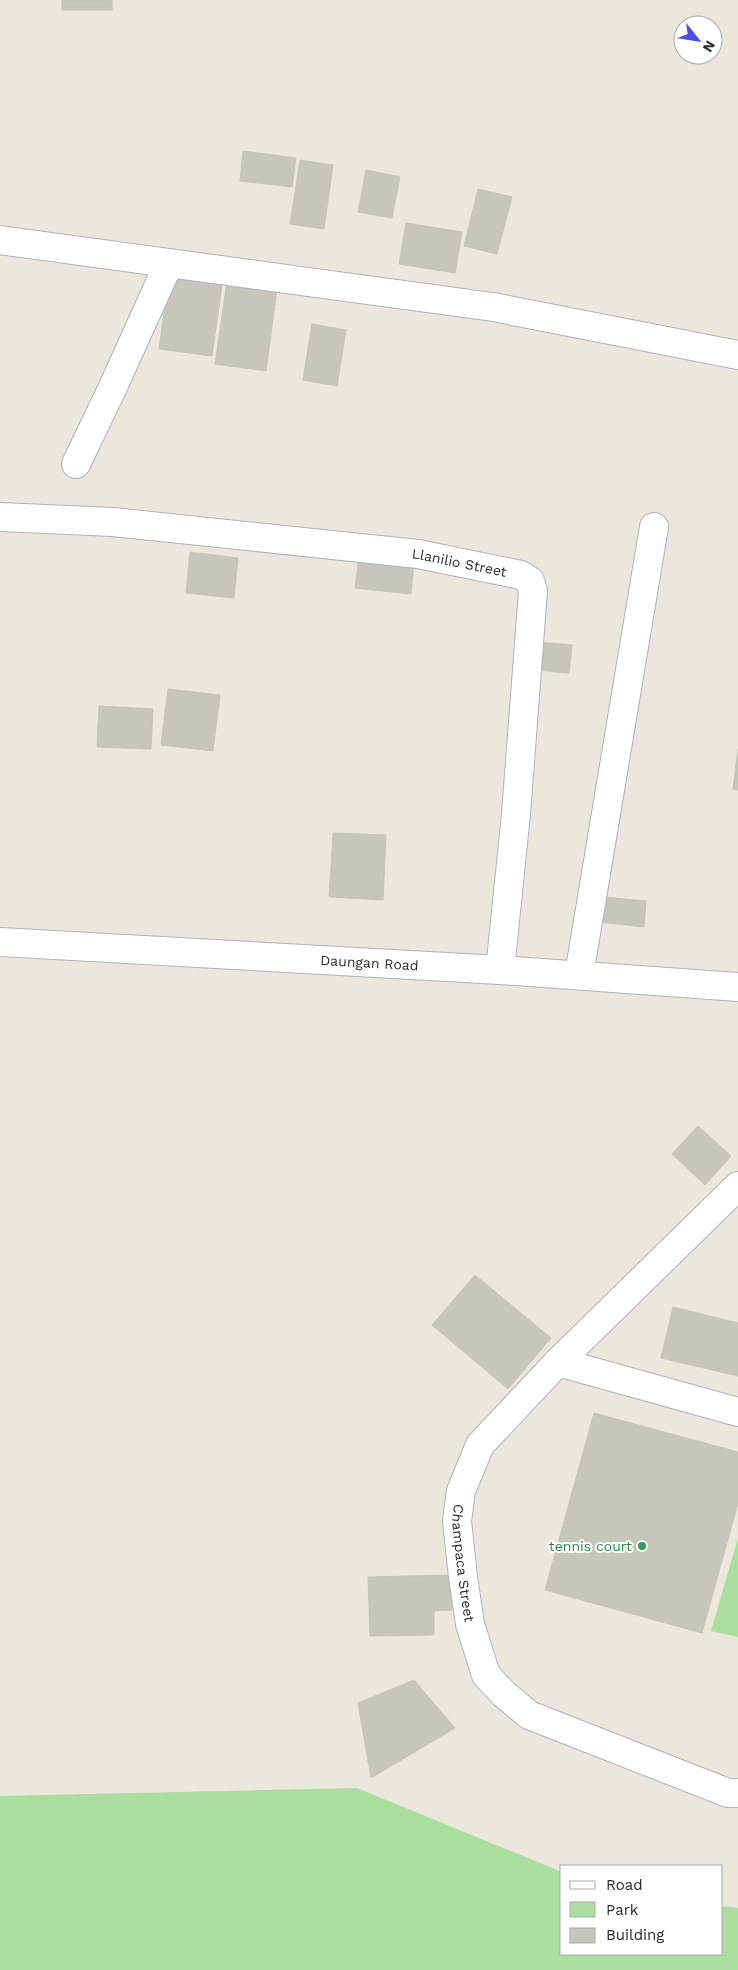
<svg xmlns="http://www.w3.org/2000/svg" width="738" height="1970" font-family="'Work Sans',sans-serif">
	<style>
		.green { fill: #a9de9d }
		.building { fill: #c7c5bc; stroke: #c6c3b7 }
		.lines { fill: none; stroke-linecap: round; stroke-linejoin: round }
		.street-casing { stroke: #b0b1bd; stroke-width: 30 }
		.secondary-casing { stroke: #b0b1bd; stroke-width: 30 }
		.street { stroke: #fff; stroke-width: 28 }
		.secondary { stroke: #fff; stroke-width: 28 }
		.leisure-dot { fill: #2e9e5b; stroke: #fff; stroke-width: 2 }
		.labels { text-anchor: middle; stroke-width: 4; stroke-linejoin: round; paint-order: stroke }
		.street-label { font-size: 14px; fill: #2a2a2a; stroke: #fff }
		.leisure-label { font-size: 14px; fill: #27864d; stroke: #fff; text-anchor: end }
	</style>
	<rect width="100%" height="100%" fill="#ebe7dd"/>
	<!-- green -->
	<g class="green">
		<polygon points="738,1538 738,1637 711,1631"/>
		<polygon points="357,1788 562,1872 562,1954 722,1954 722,1906 738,1908 738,1970 0,1970 0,1796"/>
	</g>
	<!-- building -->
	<g class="building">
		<rect x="62" y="0" width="50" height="10"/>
		<polygon points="243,151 296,158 292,187 240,181"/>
		<polygon points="300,160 333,165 324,229 290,224"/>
		<polygon points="366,170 400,177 392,218 358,212"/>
		<polygon points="478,189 512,197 497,254 464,246"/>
		<polygon points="406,223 462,232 455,273 399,264"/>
		<polygon points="169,278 222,285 212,356 159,349"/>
		<polygon points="227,282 277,289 266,371 215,364"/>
		<polygon points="312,324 346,330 337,386 303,380"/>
		<polygon points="190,552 238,558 234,598 186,593"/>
		<polygon points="359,556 414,561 411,594 355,588"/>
		<polygon points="536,642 572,645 569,673 534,670"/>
		<polygon points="168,689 220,695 213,751 161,745"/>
		<polygon points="99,706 153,709 151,749 97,747"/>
		<polygon points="738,749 738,790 733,789"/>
		<polygon points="333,833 386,835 383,900 329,897"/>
		<polygon points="602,897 646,901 644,927 599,922"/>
		<polygon points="698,1126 731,1156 705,1185 672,1154"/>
		<polygon points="475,1275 551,1338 508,1389 432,1325"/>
		<polygon points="673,1307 738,1323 738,1376 661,1358"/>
		<polygon points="594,1413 738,1452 738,1503 702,1633 545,1590"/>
		<polygon points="451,1575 452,1610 434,1611 434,1635 370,1636 368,1577"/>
		<polygon points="414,1680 455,1728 371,1778 358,1703"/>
	</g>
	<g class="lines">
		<!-- street casing -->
		<g class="street-casing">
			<g id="street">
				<polyline points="0,240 493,307 738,355"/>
				<polyline points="76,464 112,389 169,263"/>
				<path id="s1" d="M 0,517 L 113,522 L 418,554 L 521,575 L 530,581 L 533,591 L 516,814 L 500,970"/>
				<polyline points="579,975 654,527"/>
				<path id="s2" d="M 738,1186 L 558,1362 L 480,1445 L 461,1491 L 457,1521 L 463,1577 L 470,1624 L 486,1675 L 504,1694 L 529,1715 L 728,1793 L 738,1793"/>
				<polyline points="558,1362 738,1412"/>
			</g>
		</g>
		<!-- secondary casing -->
		<g class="secondary-casing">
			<g id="secondary">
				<path id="s3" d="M 0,942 L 500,970 L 738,987"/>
			</g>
		</g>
		<!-- street -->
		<use href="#street" class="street"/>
		<!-- secondary -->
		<use href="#secondary" class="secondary"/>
	</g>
	<!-- markers -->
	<circle class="leisure-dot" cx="642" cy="1546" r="5"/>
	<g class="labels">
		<!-- street labels -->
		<g class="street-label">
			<text dy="5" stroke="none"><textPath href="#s1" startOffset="462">Llanilio Street</textPath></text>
			<text dy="5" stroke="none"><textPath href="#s3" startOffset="370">Daungan Road</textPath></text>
			<text dy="5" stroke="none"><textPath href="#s2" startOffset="488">Champaca Street</textPath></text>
		</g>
		<!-- leisure labels -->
		<g class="leisure-label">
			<text x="632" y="1551">tennis court</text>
		</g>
	</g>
	<!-- legend -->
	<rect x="560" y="1865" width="162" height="90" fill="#ffffff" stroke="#aaaaaa"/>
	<rect x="570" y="1881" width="25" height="8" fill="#ffffff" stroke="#aaaaaa"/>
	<text x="606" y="1890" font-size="15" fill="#2a2a2a">Road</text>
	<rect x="570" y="1902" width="25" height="15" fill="#a9de9d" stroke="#aaaaaa"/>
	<text x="606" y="1915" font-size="15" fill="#2a2a2a">Park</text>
	<rect x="570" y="1928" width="25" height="15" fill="#c7c5bc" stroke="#aaaaaa"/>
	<text x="606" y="1940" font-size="15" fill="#2a2a2a">Building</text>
	<!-- north arrow -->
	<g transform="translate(698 40) rotate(120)"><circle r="24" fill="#ffffff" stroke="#aaaaaa"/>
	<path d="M0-4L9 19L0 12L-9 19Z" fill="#494eed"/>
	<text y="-8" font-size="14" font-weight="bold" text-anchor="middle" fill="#2a2a2a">N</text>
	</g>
</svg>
